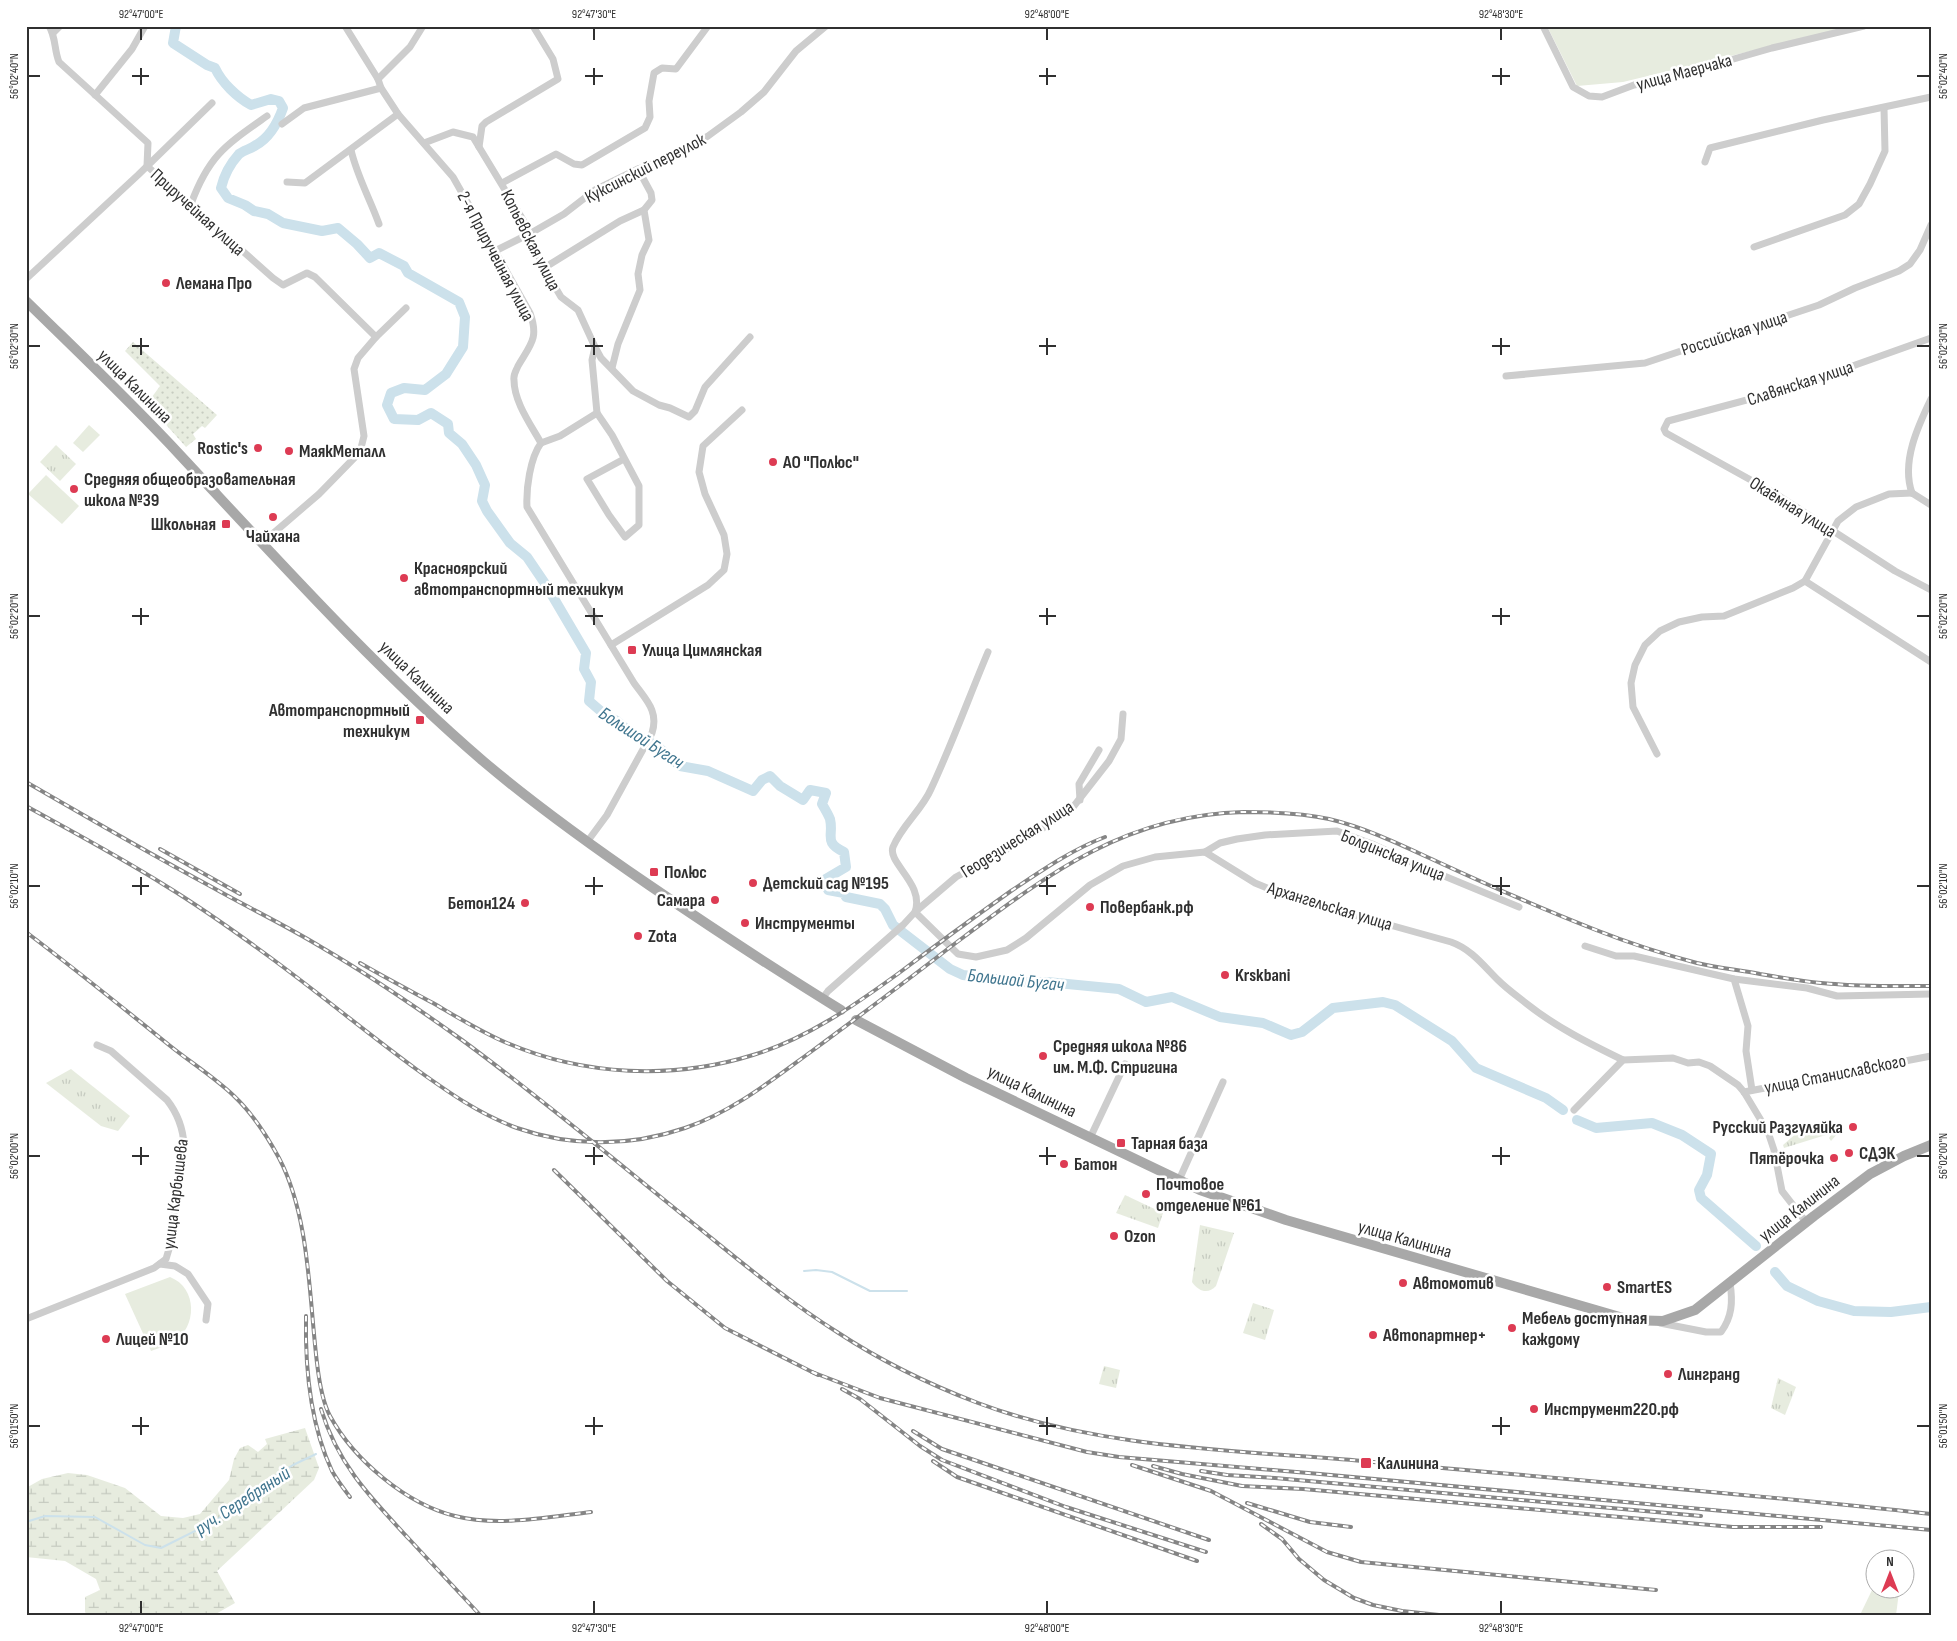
<svg xmlns="http://www.w3.org/2000/svg" width="1957" height="1641" font-family="'Sofia Sans Condensed',sans-serif">
	<style>
		.grass { fill: url(#grass-dots) }
		.wetland { fill: url(#wetland-marsh) }
		.park { fill: url(#park-tufts) }
		.garden { fill: #e7ecdf }
		.lines { fill: none; stroke-linecap: round; stroke-linejoin: round }
		.stream { stroke: #cce1eb; stroke-width: 2 }
		.river { stroke: #cce1eb; stroke-width: 10 }
		.street { stroke: #cdcdcd; stroke-width: 7 }
		.primary { stroke: #a8a8a8; stroke-width: 10 }
		.rail-casing { stroke: #858585; stroke-width: 4 }
		.rail { stroke: #fff; stroke-width: 2; stroke-dasharray: 5.5; stroke-linecap: butt }
		.ticks { fill: none; stroke: #303030; stroke-width: 2 }
		.poi-dot { fill: #dd3b53; stroke: #fff; stroke-width: 2 }
		.labels { text-anchor: middle; stroke-width: 5; stroke-linejoin: round; paint-order: stroke }
		.street-label { font-size: 18px; fill: #303030; stroke: #fff }
		.poi-label { font-size: 18px; font-weight: bold; fill: #303030; stroke: #fff; text-anchor: start }
		.water-label { font-size: 19px; font-style: italic; fill: #41768f; stroke: #fff }
		.neatline { fill: none; stroke: #303030; stroke-width: 2 }
		.ticks-label { font-size: 12px; text-anchor: middle; fill: #303030 }
	</style>
	<defs>
		<pattern id="grass-dots" width="8" height="8" patternUnits="userSpaceOnUse" patternTransform="scale(1.25)"><rect width="8" height="8" fill="#e7ecdf"/><path d="M2 2h.1M6 6h.1" fill="none" stroke="#c6cbc0" stroke-width="1.8" stroke-linecap="round"/></pattern>
		<pattern id="wetland-marsh" width="20" height="14" patternUnits="userSpaceOnUse" patternTransform="scale(1.25)"><rect width="20" height="14" fill="#e7ecdf"/><path d="M1 5h8M5 5V1M11 12h8M15 12V8" fill="none" stroke="#c6cbc0"/></pattern>
		<pattern id="park-tufts" width="24" height="20" patternUnits="userSpaceOnUse" patternTransform="scale(1.25)"><rect width="24" height="20" fill="#e7ecdf"/><path d="M3 7l-1-3M5 7V3M7 7l1-3M15 17l-1-3M17 17v-4M19 17l1-3" fill="none" stroke="#c6cbc0"/></pattern>
	</defs>
	<rect width="100%" height="100%" fill="#fff"/>
	<!-- grass -->
	<polygon class="grass" points="133,342 217,415 205,428 202,426 193,434 196,439 186,447 152,409 149,401 160,386 125,351"/>
	<!-- wetland -->
	<polygon class="wetland" points="305,1428 319,1468 314,1480 217,1571 235,1603 214,1615 87,1615 85,1612 85,1597 100,1590 96,1579 65,1561 26,1557 26,1488 42,1479 68,1473 87,1475 125,1488 161,1516 183,1518 200,1514 229,1480 234,1459 240,1448 248,1445 258,1452 267,1444 265,1439"/>
	<!-- park -->
	<g class="park">
		<polygon points="56,445 76,464 60,481 40,462"/>
		<polygon points="71,1069 130,1116 118,1131 101,1126 46,1083"/>
		<polygon points="1828,1125 1837,1126 1838,1133 1831,1141 1829,1138 1831,1135 1829,1134 1784,1148 1783,1145 1800,1130"/>
		<polygon points="1125,1195 1163,1213 1158,1228 1116,1213"/>
		<path d="M 1200,1225 L 1234,1233 L 1216,1286 C 1208,1295 1198,1291 1192,1282 Z"/>
		<polygon points="1253,1303 1274,1310 1265,1340 1243,1333"/>
		<polygon points="1104,1366 1120,1370 1116,1388 1099,1384"/>
		<polygon points="1778,1378 1796,1387 1785,1415 1771,1408"/>
	</g>
	<!-- garden -->
	<g class="garden">
		<polygon points="1547,26 1855,26 1623,82 1577,86"/>
		<polygon points="89,425 100,435 83,452 73,443"/>
		<polygon points="46,475 79,506 62,524 28,494"/>
		<path d="M 170,1277 C 198,1288 197,1327 174,1342 C 167,1346 158,1348 151,1351 L 125,1294 Z"/>
		<polygon points="1872,1590 1899,1592 1896,1615 1860,1615"/>
	</g>
	<g class="lines">
		<!-- stream -->
		<g class="stream">
			<polyline points="804,1271 816,1270 832,1272 870,1291 907,1291"/>
			<polyline points="26,1522 45,1516 95,1517 145,1545 161,1548 217,1520 254,1489 293,1465 316,1454"/>
		</g>
		<!-- river -->
		<g class="river">
			<path d="M 176,26 L 173,43 L 207,65 L 215,68 C 222,83 237,97 251,105 L 271,99 L 279,101 L 283,108 C 278,122 269,138 256,145 C 251,149 244,150 239,154 C 230,164 224,175 221,188 L 228,198 L 245,205 L 254,211 L 268,214 L 283,223 L 322,231 L 338,228 L 357,244 L 370,258 L 379,253 L 404,266 L 408,273 L 459,302 L 465,317 L 463,347 L 446,374 L 425,390 L 404,388 L 391,393 L 387,405 L 394,419 L 418,420 L 431,413 L 448,424 L 449,433 L 462,444 L 476,465 L 485,485 L 482,501 L 487,511 L 510,543 L 527,557 L 546,585 L 586,653 L 584,669 L 591,682 L 589,701 L 603,713 L 617,721 L 630,732 L 657,746 L 680,766 L 708,771 L 753,791 L 762,780 L 770,776 L 780,786 L 803,800 L 810,790 L 826,793 L 822,804 C 825,809 828,814 830,819 C 834,836 823,842 844,852 L 846,867 L 824,880 L 828,890 L 844,893 L 846,897 L 880,904 L 885,909 L 893,925 L 950,969 L 963,975 L 1020,982 L 1047,982 L 1119,989 L 1146,1002 L 1172,997 L 1220,1017 L 1263,1023 L 1291,1035 L 1302,1032 L 1333,1008 L 1383,1002 L 1395,1005 L 1452,1041 L 1476,1068 L 1546,1098 L 1563,1110"/>
			<polyline points="1577,1120 1596,1128 1652,1123 1682,1135 1711,1154 1707,1175 1699,1190 1701,1198 1756,1246"/>
			<polyline points="1775,1272 1787,1286 1818,1301 1854,1311 1891,1312 1931,1307"/>
		</g>
		<!-- street -->
		<g class="street">
			<path d="M 49,26 C 56,37 54,50 59,62 L 148,143 L 147,166 L 273,278 L 283,285 L 307,273 L 315,277 L 376,337 L 358,358 L 354,369 L 364,436 L 360,452 L 319,494 L 262,543"/>
			<path d="M 345,26 L 378,79 L 381,88 L 398,114 L 453,177 L 530,313 C 539,338 531,344 518,366 C 516,371 513,375 514,380 C 514,402 531,425 541,443 C 530,458 526,489 527,507 L 634,683 C 646,700 659,711 652,733 L 607,815 L 587,842"/>
			<polyline points="1543,26 1573,87 1589,96 1602,97 1634,85 1664,79 1772,48 1864,26"/>
			<polyline points="53,33 60,26"/>
			<polyline points="378,79 410,47 423,26"/>
			<polyline points="95,95 132,49 145,26"/>
			<polyline points="282,124 304,108 381,88"/>
			<polyline points="424,143 453,132 473,137 479,147 482,126 486,122 558,79 553,59 533,26"/>
			<polyline points="479,147 531,233 533,244 544,268 561,297 578,310 595,347 592,360 597,413 560,436 541,443"/>
			<path d="M 351,150 C 357,176 370,199 379,224"/>
			<polyline points="1705,162 1710,148 1823,120 1931,97"/>
			<polyline points="287,182 305,183 398,114"/>
			<polyline points="502,183 556,154 574,164 582,165 645,128 650,117 649,101 654,73 662,68 676,69 708,26"/>
			<path d="M 191,204 C 209,155 226,145 267,116"/>
			<polyline points="1754,247 1845,215 1859,204 1870,184 1885,151 1884,108"/>
			<polyline points="495,251 531,233 564,214 595,190 638,169 676,155 708,136 741,112 764,92 796,51 826,26"/>
			<polyline points="544,268 620,221 644,210"/>
			<polyline points="26,279 138,175 212,103"/>
			<polyline points="376,337 406,308"/>
			<polyline points="1931,338 1788,389 1668,421 1664,429 1666,433 1776,494 1895,571 1931,590"/>
			<polyline points="595,347 601,358 633,391 659,405 670,408 689,417 695,411 705,387 750,337"/>
			<polyline points="612,368 618,344 640,290 638,274 642,255 649,240 644,210 652,200 651,193 638,169"/>
			<polyline points="1506,376 1645,363 1819,305 1855,288 1899,271 1910,264 1920,250 1931,225"/>
			<polyline points="597,413 612,435 639,486 639,525 625,537 609,515 587,479 624,459"/>
			<path d="M 1912,493 C 1901,462 1918,426 1931,399"/>
			<polyline points="1912,493 1931,505"/>
			<polyline points="1805,581 1931,662"/>
			<polyline points="611,645 708,585 724,570 727,554 724,535 705,494 699,472 703,446 742,410"/>
			<path d="M 988,652 C 969,697 952,744 931,789 C 922,810 902,825 893,847 C 887,863 925,884 915,912 L 958,954 L 976,957 L 1007,950 L 1026,938 L 1090,885 L 1123,866 L 1155,857 L 1205,852 L 1255,883 L 1289,897 L 1451,942 C 1471,949 1483,965 1498,980 C 1507,989 1517,996 1527,1004 C 1556,1027 1590,1044 1623,1060"/>
			<polyline points="1657,754 1633,707 1631,683 1635,665 1645,645 1660,631 1679,622 1702,617 1724,616 1793,588 1805,581 1838,521 1856,507 1889,494 1912,493"/>
			<polyline points="1080,800 1079,784 1099,750"/>
			<polyline points="1205,852 1220,843 1237,839 1265,835 1337,831 1372,844 1420,866 1519,907"/>
			<polyline points="1585,946 1616,956 1634,956 1734,979 1807,988 1837,996 1931,994"/>
			<polyline points="1734,979 1748,1026 1746,1051 1752,1090"/>
			<polyline points="822,999 828,991 903,925 915,912 956,877 1022,841 1070,811 1109,761 1121,739 1123,714"/>
			<polyline points="1744,1092 1931,1056"/>
			<polyline points="1574,1110 1623,1060 1673,1058 1688,1063 1699,1062 1710,1066 1738,1085 1744,1092 1768,1132 1774,1150 1782,1191 1806,1222"/>
			<polyline points="1090,1138 1125,1064"/>
			<polyline points="1179,1180 1223,1082"/>
			<polyline points="160,1264 175,1266 188,1274 208,1304 206,1320"/>
			<path d="M 26,1319 L 154,1268 L 166,1259 L 169,1249 L 184,1145 C 183,1128 178,1114 167,1100 L 111,1051 L 97,1045"/>
			<path d="M 1660,1323 L 1706,1332 L 1721,1332 C 1732,1317 1733,1302 1730,1283"/>
		</g>
		<!-- primary -->
		<g class="primary">
			<path d="M 26,301 C 78,352 131,402 180,455 C 278,560 374,667 483,761 C 536,806 592,846 649,885 C 712,928 776,970 841,1010"/>
			<polyline points="856,1020 966,1078 1200,1190 1286,1220 1630,1320 1663,1321 1695,1310 1814,1216 1870,1174 1904,1156 1931,1145"/>
		</g>
		<!-- rail casing -->
		<g class="rail-casing">
			<g id="rail">
				<path d="M 26,782 C 87,817 148,853 210,886 C 247,907 285,925 321,947 C 369,975 416,1007 462,1040 C 541,1098 617,1162 694,1224 C 740,1261 786,1300 837,1332 C 881,1361 928,1384 978,1403 C 1100,1449 1235,1450 1363,1461 C 1552,1478 1742,1493 1931,1514"/>
				<path d="M 26,806 C 73,832 120,857 166,886 C 202,908 237,933 271,958 C 320,994 367,1033 416,1069 C 448,1092 479,1114 517,1128 C 571,1147 630,1147 685,1128 C 732,1112 772,1080 812,1051 C 858,1017 904,983 949,948 C 1043,878 1121,815 1244,812 C 1272,812 1302,813 1329,819 C 1367,828 1403,846 1438,862 C 1490,886 1542,909 1596,930 C 1629,943 1663,954 1697,963 C 1718,968 1739,970 1760,974 C 1785,978 1810,983 1835,984 C 1866,987 1899,986 1931,986"/>
				<polyline points="160,849 240,894"/>
				<path d="M 26,932 C 75,969 122,1007 169,1045 C 190,1062 214,1077 234,1096 C 252,1113 267,1136 279,1158 C 310,1217 309,1298 317,1363 C 319,1380 322,1401 330,1416 C 354,1460 406,1504 455,1516 C 498,1527 548,1517 591,1512"/>
				<path d="M 360,963 C 384,977 409,990 433,1003 C 457,1017 481,1032 507,1043 C 584,1076 673,1080 753,1055 C 806,1039 855,1005 899,973 C 936,945 973,918 1011,891 C 1041,871 1071,850 1105,837"/>
				<polyline points="554,1170 667,1281 725,1328 818,1375"/>
				<path d="M 306,1316 C 305,1367 310,1424 332,1471 C 337,1480 344,1489 350,1497"/>
				<polyline points="812,1372 880,1398 1087,1452 1119,1457 1320,1474 1931,1530"/>
				<polyline points="842,1389 860,1399 920,1446 942,1460 1066,1507 1206,1552"/>
				<path d="M 321,1409 C 338,1465 371,1498 410,1540 C 433,1565 457,1590 480,1615"/>
				<polyline points="913,1431 942,1449 1209,1540"/>
				<polyline points="933,1461 957,1477 1197,1561"/>
				<polyline points="1132,1465 1211,1491 1327,1552 1361,1562 1656,1590"/>
				<polyline points="1153,1466 1182,1474 1242,1486 1303,1489 1733,1527 1821,1527"/>
				<polyline points="1201,1471 1227,1475 1275,1478 1701,1516"/>
				<polyline points="1247,1503 1310,1522 1351,1527"/>
				<polyline points="1261,1524 1282,1539 1299,1559 1324,1580 1354,1598 1373,1605 1402,1611 1439,1615"/>
			</g>
		</g>
		<!-- rail -->
		<use href="#rail" class="rail"/>
	</g>
	<!-- ticks -->
	<path class="ticks" d="M 141,28 L 141,40M 594,28 L 594,40M 1047,28 L 1047,40M 1501,28 L 1501,40M 141,68 L 141,85M 594,68 L 594,85M 1047,68 L 1047,85M 1501,68 L 1501,85M 28,76 L 40,76M 132,76 L 149,76M 585,76 L 603,76M 1039,76 L 1056,76M 1492,76 L 1510,76M 1917,76 L 1930,76M 141,338 L 141,355M 594,338 L 594,355M 1047,338 L 1047,355M 1501,338 L 1501,355M 28,346 L 40,346M 132,346 L 149,346M 585,346 L 603,346M 1039,346 L 1056,346M 1492,346 L 1510,346M 1917,346 L 1930,346M 141,608 L 141,625M 594,608 L 594,625M 1047,608 L 1047,625M 1501,608 L 1501,625M 28,616 L 40,616M 132,616 L 149,616M 585,616 L 603,616M 1039,616 L 1056,616M 1492,616 L 1510,616M 1917,616 L 1930,616M 141,877 L 141,895M 594,877 L 594,895M 1047,877 L 1047,895M 1501,877 L 1501,895M 28,886 L 40,886M 132,886 L 149,886M 585,886 L 603,886M 1039,886 L 1056,886M 1492,886 L 1510,886M 1917,886 L 1930,886M 141,1147 L 141,1165M 594,1147 L 594,1165M 1047,1147 L 1047,1165M 1501,1147 L 1501,1165M 28,1156 L 40,1156M 132,1156 L 149,1156M 585,1156 L 603,1156M 1039,1156 L 1056,1156M 1492,1156 L 1510,1156M 1917,1156 L 1930,1156M 141,1417 L 141,1435M 594,1417 L 594,1435M 1047,1417 L 1047,1435M 1501,1417 L 1501,1435M 28,1426 L 40,1426M 132,1426 L 149,1426M 585,1426 L 603,1426M 1039,1426 L 1056,1426M 1492,1426 L 1510,1426M 1917,1426 L 1930,1426M 141,1601 L 141,1614M 594,1601 L 594,1614M 1047,1601 L 1047,1614M 1501,1601 L 1501,1614"/>
	<!-- markers -->
	<g class="poi-dot">
		<circle cx="166" cy="283" r="5"/>
		<circle cx="258" cy="448" r="5"/>
		<circle cx="289" cy="451" r="5"/>
		<circle cx="773" cy="462" r="5"/>
		<circle cx="74" cy="489" r="5"/>
		<circle cx="273" cy="517" r="5"/>
		<rect x="221" y="519" width="10" height="10" rx="2.5"/>
		<circle cx="404" cy="578" r="5"/>
		<rect x="627" y="645" width="10" height="10" rx="2.5"/>
		<rect x="415" y="715" width="10" height="10" rx="2.5"/>
		<rect x="649" y="867" width="10" height="10" rx="2.5"/>
		<circle cx="753" cy="883" r="5"/>
		<circle cx="715" cy="900" r="5"/>
		<circle cx="525" cy="903" r="5"/>
		<circle cx="1090" cy="907" r="5"/>
		<circle cx="745" cy="923" r="5"/>
		<circle cx="638" cy="936" r="5"/>
		<circle cx="1225" cy="975" r="5"/>
		<circle cx="1043" cy="1056" r="5"/>
		<circle cx="1853" cy="1127" r="5"/>
		<rect x="1116" y="1138" width="10" height="10" rx="2.5"/>
		<circle cx="1849" cy="1153" r="5"/>
		<circle cx="1834" cy="1158" r="5"/>
		<circle cx="1064" cy="1164" r="5"/>
		<circle cx="1146" cy="1194" r="5"/>
		<circle cx="1114" cy="1236" r="5"/>
		<circle cx="1403" cy="1283" r="5"/>
		<circle cx="1607" cy="1287" r="5"/>
		<circle cx="1512" cy="1328" r="5"/>
		<circle cx="1373" cy="1335" r="5"/>
		<circle cx="106" cy="1339" r="5"/>
		<circle cx="1668" cy="1374" r="5"/>
		<circle cx="1534" cy="1409" r="5"/>
		<rect x="1360" y="1457" width="12" height="12" rx="2.5"/>
	</g>
	<g class="labels">
		<!-- street labels -->
		<g class="street-label">
			<text transform="translate(1684 72) rotate(-15)" y="6">улица Маерчака</text>
			<text transform="translate(645 168) rotate(-27)" y="6">Куксинский переулок</text>
			<text transform="translate(198 212) rotate(42)" y="6">Приручейная улица</text>
			<text transform="translate(531 240) rotate(63)" y="6">Копьевская улица</text>
			<text transform="translate(496 256) rotate(62)" y="6">2-я Приручейная улица</text>
			<text transform="translate(1734 333) rotate(-18)" y="6">Российская улица</text>
			<text transform="translate(1800 383) rotate(-18)" y="6">Славянская улица</text>
			<text transform="translate(135 386) rotate(45)" y="6">улица Калинина</text>
			<text transform="translate(1793 507) rotate(32)" y="6">Окаёмная улица</text>
			<text transform="translate(417 677) rotate(44)" y="6">улица Калинина</text>
			<text transform="translate(1017 839) rotate(-32)" y="6">Геодезическая улица</text>
			<text transform="translate(1393 855) rotate(22)" y="6">Болдинская улица</text>
			<text transform="translate(1330 906) rotate(17)" y="6">Архангельская улица</text>
			<text transform="translate(1835 1074) rotate(-11)" y="6">улица Станиславского</text>
			<text transform="translate(1032 1091) rotate(26)" y="6">улица Калинина</text>
			<text transform="translate(175 1194) rotate(-83)" y="6">улица Карбышева</text>
			<text transform="translate(1799 1208) rotate(-38)" y="6">улица Калинина</text>
			<text transform="translate(1405 1239) rotate(16)" y="6">улица Калинина</text>
		</g>
		<!-- poi labels -->
		<g class="poi-label">
			<text x="176" y="289">Лемана Про</text>
			<text x="248" y="454" text-anchor="end">Rostic's</text>
			<text x="299" y="457">МаякМеталл</text>
			<text x="783" y="468">АО "Полюс"</text>
			<text x="84" y="485">Средняя общеобразовательная<tspan x="84" dy="21">школа №39</tspan></text>
			<text x="216" y="530" text-anchor="end">Школьная</text>
			<text x="273" y="542" text-anchor="middle">Чайхана</text>
			<text x="414" y="574">Красноярский<tspan x="414" dy="21">автотранспортный техникум</tspan></text>
			<text x="642" y="656">Улица Цимлянская</text>
			<text x="410" y="716" text-anchor="end">Автотранспортный<tspan x="410" dy="21">техникум</tspan></text>
			<text x="664" y="878">Полюс</text>
			<text x="763" y="889">Детский сад №195</text>
			<text x="705" y="906" text-anchor="end">Самара</text>
			<text x="515" y="909" text-anchor="end">Бетон124</text>
			<text x="1100" y="913">Повербанк.рф</text>
			<text x="755" y="929">Инструменты</text>
			<text x="648" y="942">Zota</text>
			<text x="1235" y="981">Krskbani</text>
			<text x="1053" y="1052">Средняя школа №86<tspan x="1053" dy="21">им. М.Ф. Стригина</tspan></text>
			<text x="1843" y="1133" text-anchor="end">Русский Разгуляйка</text>
			<text x="1131" y="1149">Тарная база</text>
			<text x="1859" y="1159">СДЭК</text>
			<text x="1824" y="1164" text-anchor="end">Пятёрочка</text>
			<text x="1074" y="1170">Батон</text>
			<text x="1156" y="1190">Почтовое<tspan x="1156" dy="21">отделение №61</tspan></text>
			<text x="1124" y="1242">Ozon</text>
			<text x="1413" y="1289">Автомотив</text>
			<text x="1617" y="1293">SmartES</text>
			<text x="1522" y="1324">Мебель доступная<tspan x="1522" dy="21">каждому</tspan></text>
			<text x="1383" y="1341">Автопартнер+</text>
			<text x="116" y="1345">Лицей №10</text>
			<text x="1678" y="1380">Лингранд</text>
			<text x="1544" y="1415">Инструмент220.рф</text>
			<text x="1377" y="1469">Калинина</text>
		</g>
		<!-- water labels -->
		<g class="water-label">
			<text transform="translate(642 737) rotate(33)" y="7">Большой Бугач</text>
			<text transform="translate(1016 979) rotate(6)" y="7">Большой Бугач</text>
			<text transform="translate(242 1500) rotate(-33)" y="7">руч. Серебряный</text>
		</g>
	</g>
	<!-- border -->
	<rect width="1957" height="1641" fill="none" stroke="#ffffff" stroke-width="55"/>
	<!-- north arrow -->
	<g transform="translate(1890 1574)"><circle r="24" fill="#ffffff" stroke="#acacac"/>
	<path d="M0-4L9 19L0 12L-9 19Z" fill="#dd3b53"/>
	<text y="-8" font-size="14" font-weight="bold" text-anchor="middle" fill="#303030">N</text>
	</g>
	<rect x="28" y="28" width="1902" height="1586" class="neatline"/>
	<g class="ticks-label">
		<text x="141" y="18">92°47'00"E</text>
		<text x="594" y="18">92°47'30"E</text>
		<text x="1047" y="18">92°48'00"E</text>
		<text x="1501" y="18">92°48'30"E</text>
		<text transform="translate(14 76) rotate(-90)" y="4">56°02'40"N</text>
		<text transform="translate(1943 76) rotate(-90)" y="4">56°02'40"N</text>
		<text transform="translate(14 346) rotate(-90)" y="4">56°02'30"N</text>
		<text transform="translate(1943 346) rotate(-90)" y="4">56°02'30"N</text>
		<text transform="translate(14 616) rotate(-90)" y="4">56°02'20"N</text>
		<text transform="translate(1943 616) rotate(-90)" y="4">56°02'20"N</text>
		<text transform="translate(14 886) rotate(-90)" y="4">56°02'10"N</text>
		<text transform="translate(1943 886) rotate(-90)" y="4">56°02'10"N</text>
		<text transform="translate(14 1156) rotate(-90)" y="4">56°02'00"N</text>
		<text transform="translate(1943 1156) rotate(-90)" y="4">56°02'00"N</text>
		<text transform="translate(14 1426) rotate(-90)" y="4">56°01'50"N</text>
		<text transform="translate(1943 1426) rotate(-90)" y="4">56°01'50"N</text>
		<text x="141" y="1632">92°47'00"E</text>
		<text x="594" y="1632">92°47'30"E</text>
		<text x="1047" y="1632">92°48'00"E</text>
		<text x="1501" y="1632">92°48'30"E</text>
	</g>
</svg>
